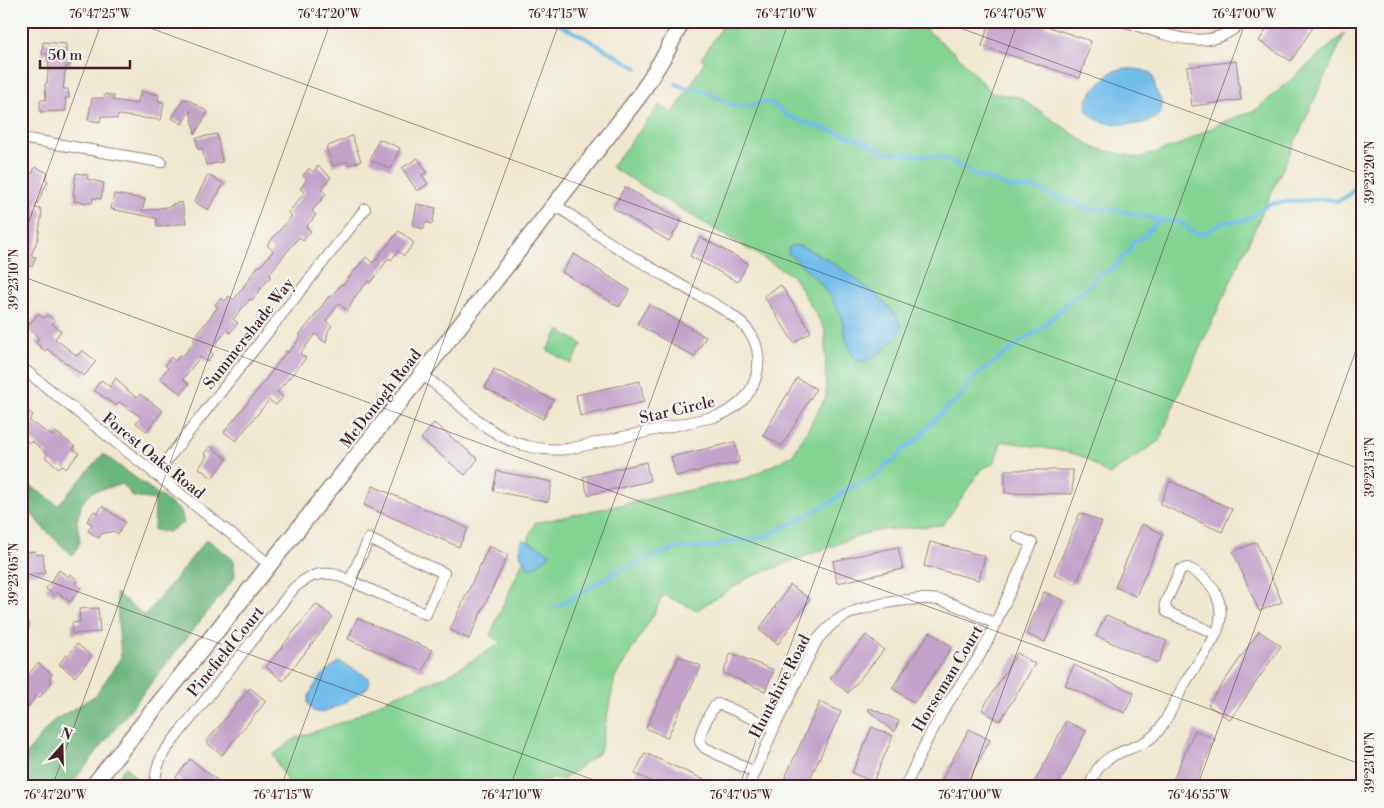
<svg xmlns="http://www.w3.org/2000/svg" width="1384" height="808" font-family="'Libre Bodoni',serif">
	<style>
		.green { fill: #83d393; stroke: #66795f }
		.forest { fill: #6ab57d; stroke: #5a6a54 }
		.water { fill: #70bdea; stroke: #5d6e8a }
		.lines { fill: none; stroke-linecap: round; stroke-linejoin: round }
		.stream { stroke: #70bdea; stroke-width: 4 }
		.building { fill: #c2a2c9 }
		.street-casing { stroke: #9c837d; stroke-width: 12 }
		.secondary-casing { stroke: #9c837d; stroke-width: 18 }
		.street { stroke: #fff; stroke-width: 10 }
		.secondary { stroke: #fff; stroke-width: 15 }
		.ticks { fill: none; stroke: #4a1f2b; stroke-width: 1; stroke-opacity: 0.45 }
		.labels { text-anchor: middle; stroke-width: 4.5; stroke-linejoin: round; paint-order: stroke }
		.street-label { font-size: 16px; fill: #4a1f2b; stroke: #f6f6f2 }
		.neatline { fill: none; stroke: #4a1f2b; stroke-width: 2 }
		.ticks-label { font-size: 12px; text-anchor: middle; fill: #4a1f2b }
	</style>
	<rect width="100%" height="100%" fill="#f6f6f2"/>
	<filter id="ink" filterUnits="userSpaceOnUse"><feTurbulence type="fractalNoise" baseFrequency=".02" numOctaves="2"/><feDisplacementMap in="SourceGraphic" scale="10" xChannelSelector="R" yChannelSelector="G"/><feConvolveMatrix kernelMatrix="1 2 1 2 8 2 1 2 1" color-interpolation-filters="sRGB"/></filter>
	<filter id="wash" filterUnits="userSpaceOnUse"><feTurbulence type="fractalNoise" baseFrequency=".0096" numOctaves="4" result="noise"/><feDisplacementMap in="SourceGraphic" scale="20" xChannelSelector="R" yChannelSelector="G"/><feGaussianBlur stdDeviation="1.12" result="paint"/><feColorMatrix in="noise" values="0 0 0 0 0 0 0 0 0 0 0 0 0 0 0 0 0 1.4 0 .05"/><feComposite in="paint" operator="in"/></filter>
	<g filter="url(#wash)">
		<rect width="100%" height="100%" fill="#efe7cf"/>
		<!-- green -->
		<g class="green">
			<polygon points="726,21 916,21 956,54 992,93 1019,97 1094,148 1139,158 1179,145 1225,121 1256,110 1345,33 1176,400 1160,440 1109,475 1084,457 1068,452 1002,441 993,464 981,469 943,525 882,530 864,534 748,578 697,610 663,595 654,614 615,677 600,752 564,779 539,780 531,787 290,787 273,755 296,738 346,721 394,696 446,676 501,643 490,635 526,554 530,534 535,523 747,478 793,455 826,397 825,330 793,276 611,167 660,105 673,114 705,61 701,59"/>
			<polygon points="559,330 582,344 571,364 547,350"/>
		</g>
		<!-- forest -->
		<g class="forest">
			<polygon points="103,454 181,511 184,523 168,532 154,530 155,500 133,497 123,484 92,492 82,503 77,521 80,542 73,556 41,526 31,513 21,511 21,479 58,505"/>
			<polygon points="207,539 234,560 235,577 69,787 21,787 21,760 53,721 96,695 121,657 116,593 145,616"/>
			<polygon points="126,766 126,767 145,787 110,787"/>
		</g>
		<!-- water -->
		<g class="water">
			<path d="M 1124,68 L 1142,70 L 1151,73 C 1155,80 1154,84 1156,91 C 1158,96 1162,100 1162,105 C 1162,130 1113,126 1098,120 C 1094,118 1090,113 1086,110 L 1087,100 L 1095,88 L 1111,72 Z"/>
			<path d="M 791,246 C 794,246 796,245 799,246 C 819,250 904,308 901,329 C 900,336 892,342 887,347 C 879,355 868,362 857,361 C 846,348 846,333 841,317 C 831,291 810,272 789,254 L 788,249 Z"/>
			<polygon points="523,539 550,553 549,556 532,568 528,567 520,554 520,542"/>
			<path d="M 340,662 L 366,676 L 370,680 L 368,687 L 344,703 L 322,713 L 313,711 C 312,709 309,705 308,704 C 306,691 329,666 340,662 Z"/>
		</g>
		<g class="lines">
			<!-- stream -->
			<g class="stream">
				<polyline points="551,21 582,36 637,68"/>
				<polyline points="676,84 689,89 697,89 709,93 729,104 744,107 765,102 773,104 786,115 797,120 861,140 885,152 939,157 951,161 977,176 1013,188 1035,188 1062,200 1073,202 1084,208 1115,210 1166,221 1176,221 1182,223 1191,232 1199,234 1207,232 1224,222 1242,221 1252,216 1269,204 1283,202 1324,199 1338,201 1349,195 1358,183 1363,181"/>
				<polyline points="557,607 620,570 660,554 678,548 713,547 727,541 750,540 769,535 833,501 845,490 877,476 887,464 896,459 902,450 917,440 932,422 963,394 971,382 981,372 1027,337 1040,330 1075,296 1087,288 1096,276 1114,268 1124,255 1130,251 1132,242 1142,238 1159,220"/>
			</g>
		</g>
		<g id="blocks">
			<!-- building -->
			<g class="building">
				<polygon points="990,21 1031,21 1091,41 1080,78 982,46"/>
				<polygon points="1272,21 1317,21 1291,61 1259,41"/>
				<polygon points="43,42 66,44 66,56 71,56 70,66 66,66 63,89 68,89 69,98 65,98 66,111 40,112 40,100 46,100 45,84 47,83 49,60 47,60 48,54 42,54"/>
				<polygon points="1236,61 1241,100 1192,106 1187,67"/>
				<polygon points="141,91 159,95 158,101 164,102 161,120 118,115 117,119 101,116 100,122 88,120 92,98 104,98 105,94 114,96 113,100 137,104"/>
				<polygon points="184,99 186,100 187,99 208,112 195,134 190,110 182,124 172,118"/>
				<polygon points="217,134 222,162 206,165 202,148 198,149 196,138"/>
				<polygon points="352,136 361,161 348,165 347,161 333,166 326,147"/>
				<polygon points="379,139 400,148 391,169 370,160"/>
				<polygon points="418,158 427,172 422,175 428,184 417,191 402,168"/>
				<polygon points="318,166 331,177 321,190 326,194 312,211 316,215 306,227 311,231 303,241 299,237 286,253 269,274 271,276 252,300 250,299 233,319 238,323 230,333 227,330 210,351 213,354 207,362 200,357 183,379 189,384 181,394 160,378 168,368 165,365 171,357 175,361 180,355 182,357 195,341 193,339 218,307 215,305 221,298 225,301 229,296 234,300 258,266 260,267 273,251 267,245 292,216 288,213 305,192 300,189 307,179 303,176 309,168 313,172"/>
				<polygon points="35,167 48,173 45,179 48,181 35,208 41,209 41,212 42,212 38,238 31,256 36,257 32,267 27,265 22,279 21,190 29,172 32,174"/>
				<polygon points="76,173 88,175 87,179 104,183 101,199 93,198 92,203 74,201 75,195 73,195"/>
				<polygon points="208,175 224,184 208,210 194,202"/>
				<polygon points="625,187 682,220 669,241 613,208"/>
				<polygon points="114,194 145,199 142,211 172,206 172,204 182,202 186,223 158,227 156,218 111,209"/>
				<polygon points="417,204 436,208 432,224 425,222 424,229 413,226"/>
				<polygon points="399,231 414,243 404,256 398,251 391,260 389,258 370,283 368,281 354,298 348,311 339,304 326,321 332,326 328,331 326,343 315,334 300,354 306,358 277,392 283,397 276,405 269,400 236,441 224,432 257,391 287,351 288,353 301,336 299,335 311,321 329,296 331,297 341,284 343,285 366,257 373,263"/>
				<polygon points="700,237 748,263 738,282 690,256"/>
				<polygon points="574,254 630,290 619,307 562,272"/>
				<polygon points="781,285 811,332 794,343 764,296"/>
				<polygon points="649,304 706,337 694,357 637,324"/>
				<polygon points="38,314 44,318 47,315 55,321 52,324 61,331 55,339 77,356 82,350 96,361 84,376 47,349 45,351 36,343 39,338 27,327"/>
				<polygon points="494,369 553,400 543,419 485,388"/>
				<polygon points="116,378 127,390 137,398 140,394 163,411 147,431 136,423 141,417 119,402 116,406 94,390 101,380 110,387"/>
				<polygon points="797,378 816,389 782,446 763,435"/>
				<polygon points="640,381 644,402 580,416 576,395"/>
				<polygon points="21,406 33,415 29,421 53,436 56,432 75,447 73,449 79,453 66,469 62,465 59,468 45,457 48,454 32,441 30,443 21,437"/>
				<polygon points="434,423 478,459 465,475 421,439"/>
				<polygon points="735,442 739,462 676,476 671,457"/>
				<polygon points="210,446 227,459 212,478 199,468 207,456 204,454"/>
				<polygon points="646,462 650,481 588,495 583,477"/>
				<polygon points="1005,470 1073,470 1072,494 1005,493"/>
				<polygon points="497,471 552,482 548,502 493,491"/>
				<polygon points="1170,481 1232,509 1222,532 1160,504"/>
				<polygon points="373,486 468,528 459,547 364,505"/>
				<polygon points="102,506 125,522 118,534 114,531 101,534 99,538 88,531 92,524 87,521 94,511 98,513"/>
				<polygon points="1080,513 1102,522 1076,584 1054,575"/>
				<polygon points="1142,524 1163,534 1136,596 1115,587"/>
				<polygon points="930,542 985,556 979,580 924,566"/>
				<polygon points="1256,542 1282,602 1259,611 1233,552"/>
				<polygon points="489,546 508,555 469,639 450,630"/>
				<polygon points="898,547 903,569 837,583 833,561"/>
				<polygon points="35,551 36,555 43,554 45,573 21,575 21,556 26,555 26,552"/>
				<polygon points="59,570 68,577 70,574 78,580 75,583 81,588 70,602 57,592 54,595 46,589"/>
				<polygon points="790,585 810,599 778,644 759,630"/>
				<polygon points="1044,592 1063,600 1045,642 1026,634"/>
				<polygon points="316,604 333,617 283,681 266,667"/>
				<polygon points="98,608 100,632 72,634 72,623 80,622 79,609"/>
				<polygon points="1106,615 1167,641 1158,663 1096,636"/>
				<polygon points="357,618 432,650 423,671 348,639"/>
				<polygon points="1259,631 1281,646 1230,720 1208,705"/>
				<polygon points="930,632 952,647 914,703 892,688"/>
				<polygon points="866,635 884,650 848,693 830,678"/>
				<polygon points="77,644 92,656 75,677 59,664 66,655 68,656"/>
				<polygon points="731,653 774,670 765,691 723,673"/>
				<polygon points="1017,653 1035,664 1000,721 982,710"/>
				<polygon points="679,656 701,666 667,738 646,728"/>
				<polygon points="38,663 52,674 49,679 52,682 40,697 37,695 21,716 21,670 28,675"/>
				<polygon points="1074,665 1134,693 1125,713 1065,685"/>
				<polygon points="250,688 266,701 222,755 206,742"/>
				<polygon points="820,702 841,712 806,787 788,787 782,784"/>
				<polygon points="870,708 899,721 894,732 868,710"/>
				<polygon points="1066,721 1086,731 1058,787 1032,787"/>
				<polygon points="872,727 893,736 873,782 852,773"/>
				<polygon points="969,729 990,740 965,787 938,787"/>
				<polygon points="1195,730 1215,739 1193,787 1170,787"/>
				<polygon points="645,753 720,787 664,787 635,774"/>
				<polygon points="190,759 226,787 189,787 176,777"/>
			</g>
		</g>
	</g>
	<g filter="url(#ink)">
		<use href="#blocks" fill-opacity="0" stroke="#9c837d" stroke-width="1"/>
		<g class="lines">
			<!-- street casing -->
			<g class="street-casing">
				<g id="street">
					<path d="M 1123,21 C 1160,32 1211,57 1242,21"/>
					<polyline points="21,138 161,162"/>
					<polyline points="21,367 270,565"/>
					<path d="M 422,374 C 472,411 498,455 568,449 L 718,416 C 737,408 750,397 756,377 C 760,364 759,348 752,336 C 739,315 712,303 691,291 C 667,277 642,263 618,248 C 596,235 577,218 555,205"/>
					<polyline points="155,475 365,209"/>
					<polyline points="21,629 24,625"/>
					<path d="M 754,772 L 705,748 C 702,745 699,742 700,738 C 701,730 711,709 717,704 L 722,705 L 774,728"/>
					<path d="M 156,787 C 154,774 158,764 164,752 L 294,588 C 308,576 319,571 337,575 L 426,614 L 444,573 L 369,539 L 350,580"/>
					<path d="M 749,787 L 774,728 L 817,640 C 824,632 830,625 839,619 C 861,605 914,596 939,600 C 959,604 978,616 996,624"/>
					<polyline points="905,787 928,738 946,706 977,660 988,640 1032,543 1018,537"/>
					<path d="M 1089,787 C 1092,780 1095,772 1100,766 C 1115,748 1143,750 1158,731 C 1171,715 1177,695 1188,678 C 1197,664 1208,651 1215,636 C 1229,608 1215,579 1187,568 L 1180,570 L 1165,604 L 1167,612 L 1216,634"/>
				</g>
			</g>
			<!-- secondary casing -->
			<g class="secondary-casing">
				<polyline id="secondary" points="92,787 422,374 602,144 640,95 666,53 682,21"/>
			</g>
			<!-- street -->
			<use href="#street" class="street"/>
			<!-- secondary -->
			<use href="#secondary" class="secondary"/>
		</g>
	</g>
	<!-- ticks -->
	<path class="ticks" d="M 131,21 L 1363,470M 941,21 L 1363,175M 21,243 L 102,21M 21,276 L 1363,765M 21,571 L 613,787M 52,787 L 331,21M 281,787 L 560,21M 510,787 L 789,21M 739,787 L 1018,21M 968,787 L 1246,21M 1197,787 L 1363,331"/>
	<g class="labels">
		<!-- street labels -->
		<g class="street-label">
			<text transform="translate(248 333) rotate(-52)" y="6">Summershade Way</text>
			<text transform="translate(380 398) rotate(-52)" y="6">McDonogh Road</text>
			<text transform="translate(677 409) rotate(-13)" y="6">Star Circle</text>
			<text transform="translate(154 455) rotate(39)" y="6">Forest Oaks Road</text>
			<text transform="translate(225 651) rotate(-51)" y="6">Pinefield Court</text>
			<text transform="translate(947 678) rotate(-59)" y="6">Horseman Court</text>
			<text transform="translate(779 686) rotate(-63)" y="6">Huntshire Road</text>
		</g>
	</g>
	<!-- margin -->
	<rect width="1384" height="808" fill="none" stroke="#f6f6f2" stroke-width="55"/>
	<!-- north arrow -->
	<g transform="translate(62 746) rotate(20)" stroke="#f6f6f2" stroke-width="4" paint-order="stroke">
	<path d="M0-4L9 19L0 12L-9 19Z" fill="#4a1f2b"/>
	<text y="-8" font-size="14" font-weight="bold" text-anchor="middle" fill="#4a1f2b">N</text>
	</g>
	<!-- scale -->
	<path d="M40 60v8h90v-8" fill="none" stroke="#4a1f2b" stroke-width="2.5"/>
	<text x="48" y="60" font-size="15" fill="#4a1f2b" stroke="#f6f6f2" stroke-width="4" paint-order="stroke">50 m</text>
	<rect x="28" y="28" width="1328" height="752" class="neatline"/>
	<g class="ticks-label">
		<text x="100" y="18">76°47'25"W</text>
		<text x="329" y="18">76°47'20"W</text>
		<text x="558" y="18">76°47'15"W</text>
		<text x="786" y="18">76°47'10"W</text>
		<text x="1015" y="18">76°47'05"W</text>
		<text x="1244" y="18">76°47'00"W</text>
		<text transform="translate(1370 172) rotate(-90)" y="4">39°23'20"N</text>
		<text transform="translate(14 279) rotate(-90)" y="4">39°23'10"N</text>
		<text transform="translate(1370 467) rotate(-90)" y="4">39°23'15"N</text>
		<text transform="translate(14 574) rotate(-90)" y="4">39°23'05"N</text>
		<text transform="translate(1370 762) rotate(-90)" y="4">39°23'10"N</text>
		<text x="55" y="799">76°47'20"W</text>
		<text x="283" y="799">76°47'15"W</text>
		<text x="512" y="799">76°47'10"W</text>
		<text x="741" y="799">76°47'05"W</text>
		<text x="970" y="799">76°47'00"W</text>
		<text x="1199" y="799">76°46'55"W</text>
	</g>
</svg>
